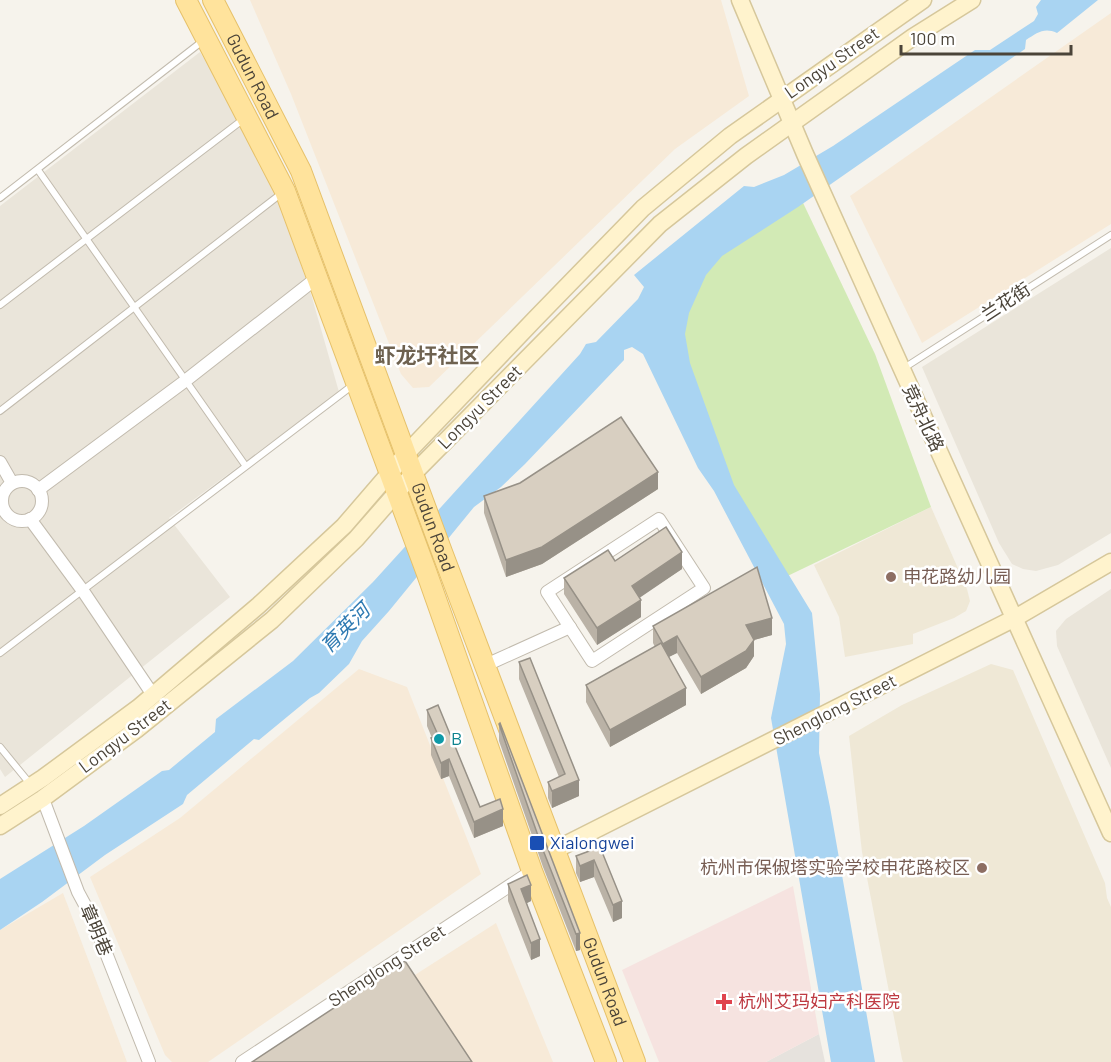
<svg xmlns="http://www.w3.org/2000/svg" width="1111" height="1062" font-family="Barlow,'Noto Sans SC',sans-serif">
	<style>
		.residential { fill: #eae5da }
		.commercial { fill: #f7ead8 }
		.industrial { fill: #e6e2dd }
		.education { fill: #efe8d6 }
		.medical { fill: #f6e3e0 }
		.green { fill: #d2eab5 }
		.water { fill: #a9d4f2 }
		.lines { fill: none; stroke-linecap: round; stroke-linejoin: round }
		.lane-casing { stroke: #c2bbae; stroke-width: 8 }
		.street-casing { stroke: #c2bbae; stroke-width: 14 }
		.secondary-casing { stroke: #d6c79b; stroke-width: 19 }
		.primary-casing { stroke: #e6c16a; stroke-width: 22 }
		.lane { stroke: #fff; stroke-width: 6 }
		.street { stroke: #fff; stroke-width: 12 }
		.secondary { stroke: #fff3cd; stroke-width: 16 }
		.primary { stroke: #ffe39c; stroke-width: 20 }
		.wall { fill: #bab2a6 }
		.shaded-wall { fill: #979187 }
		.building { fill: #d8cfc1; stroke: #979187; stroke-width: 1.5 }
		.education-dot { fill: #8d6e63; stroke: #fff; stroke-width: 2 }
		.culture-dot { fill: #0f9aa8; stroke: #fff; stroke-width: 2 }
		.transit-dot { fill: #1a4fb4; stroke: #fff; stroke-width: 2 }
		.health-dot { fill: #e0444e; stroke: #fff; stroke-width: 2 }
		.labels { text-anchor: middle; stroke-width: 5; stroke-linejoin: round; paint-order: stroke }
		.street-label { font-size: 18px; fill: #4b4439; stroke: #fff }
		.education-label { font-size: 18px; fill: #785e54; stroke: #fff; text-anchor: start }
		.culture-label { font-size: 18px; fill: #0d838f; stroke: #fff; text-anchor: start }
		.transit-label { font-size: 18px; fill: #164399; stroke: #fff; text-anchor: start }
		.health-label { font-size: 18px; fill: #be3a42; stroke: #fff; text-anchor: start }
		.water-label { font-size: 20px; font-style: italic; fill: #2e7ab2; stroke: #fff }
		.quarter-label { font-size: 21px; font-weight: bold; fill: #6e6250; stroke: #fff }
	</style>
	<rect width="100%" height="100%" fill="#f6f3ec"/>
	<!-- residential -->
	<g class="residential">
		<polygon points="200,52 235,108 275,189 311,294 339,392 169,518 230,597 5,777 0,769 0,206"/>
		<polygon points="1111,248 1111,533 1058,565 1036,571 1023,569 1012,564 999,543 922,367"/>
		<polygon points="1111,589 1111,768 1057,646 1056,631 1066,619"/>
	</g>
	<!-- commercial -->
	<g class="commercial">
		<polygon points="250,0 721,0 749,96 675,149 429,387 413,388 401,374 291,94"/>
		<polygon points="1111,13 1111,224 922,343 850,196"/>
		<polygon points="359,669 407,687 481,874 208,1062 172,1062 165,1055 90,877 180,818"/>
		<polygon points="63,893 127,1062 0,1062 0,930"/>
		<polygon points="496,923 553,1062 279,1062"/>
	</g>
	<!-- industrial -->
	<polygon class="industrial" points="819,1034 825,1062 766,1062"/>
	<!-- education -->
	<g class="education">
		<polygon points="931,507 967,589 970,601 966,611 954,618 913,634 913,644 845,657 839,617 814,565"/>
		<polygon points="991,664 1013,670 1105,883 1107,898 1111,907 1111,1062 903,1062 902,1059 862,852 849,736 902,705"/>
	</g>
	<!-- medical -->
	<polygon class="medical" points="793,886 819,1034 766,1062 659,1062 622,970"/>
	<!-- green -->
	<polygon class="green" points="795,186 875,354 931,507 775,582 648,306"/>
	<!-- water -->
	<path class="water" d="M 1041,0 L 1098,0 L 1057,33 C 1044,27 1037,33 1026,40 L 1025,49 L 798,207 L 722,256 L 706,275 L 689,313 L 685,334 L 690,363 L 734,485 L 812,613 L 820,694 L 819,753 L 830,807 L 875,1062 L 831,1062 L 771,718 L 786,644 L 784,624 L 714,491 L 698,468 L 643,354 L 632,347 L 624,350 L 624,360 L 525,464 L 501,487 L 474,507 L 389,611 L 362,641 L 349,664 L 319,693 L 310,698 L 259,740 L 254,739 L 187,795 L 183,804 L 105,855 L 42,902 L 0,930 L 0,879 L 84,826 L 162,771 L 169,770 L 215,732 L 216,719 L 293,661 L 373,582 L 580,354 L 586,344 L 596,342 L 638,299 L 644,287 L 634,275 L 744,186 L 754,187 L 784,175 L 833,146 L 975,50 L 990,50 L 1034,21 L 1038,14 L 1036,7 Z"/>
	<g class="lines">
		<!-- lane casing -->
		<g class="lane-casing">
			<g id="lane">
				<polyline points="38,170 245,465"/>
				<polyline points="0,198 204,40"/>
				<polyline points="0,305 245,118"/>
				<polyline points="904,368 1111,235"/>
				<polyline points="0,411 282,193"/>
				<polyline points="0,653 353,385"/>
				<polyline points="0,747 31,785"/>
			</g>
		</g>
		<!-- street casing -->
		<g class="street-casing">
			<g id="street">
				<polyline points="0,462 12,483"/>
				<circle cx="22" cy="501" r="20"/>
				<polyline points="38,490 185,381 318,277"/>
				<polyline points="30,519 83,591 153,695"/>
				<polygon points="659,519 704,588 592,661 547,592"/>
				<polyline points="486,665 570,627"/>
				<polyline points="42,799 46,807 78,892 93,920 149,1062"/>
				<polyline points="242,1062 532,871"/>
			</g>
		</g>
		<!-- secondary casing -->
		<g class="secondary-casing">
			<g id="secondary">
				<polyline points="740,0 805,154 1111,833"/>
				<polyline points="0,806 43,778 138,708 259,605 344,526 406,454 535,319 643,208 730,136 923,0"/>
				<polyline points="0,826 42,799 137,729 272,620 356,539 413,474 660,224 746,156 913,37 972,0"/>
				<polyline points="555,850 1015,618 1111,562"/>
			</g>
		</g>
		<!-- primary casing -->
		<g class="primary-casing">
			<g id="primary">
				<polyline points="186,0 285,191 426,571 532,871 606,1062"/>
				<path id="s1" d="M 213,0 L 301,171 L 442,552 L 635,1062"/>
			</g>
		</g>
		<!-- lane -->
		<use href="#lane" class="lane"/>
		<!-- street -->
		<use href="#street" class="street"/>
		<!-- secondary -->
		<use href="#secondary" class="secondary"/>
		<!-- primary -->
		<use href="#primary" class="primary"/>
	</g>
	<!-- wall -->
	<g class="wall">
		<polygon points="658,489 542,564 506,577 484,513 484,496"/>
		<polygon points="615,561 682,569 639,597 641,617 597,645 564,594 564,578"/>
		<polygon points="653,626 772,635 754,640 754,656 746,668 701,694 677,653 668,657 686,705 610,747 586,702 586,685 655,647 653,643"/>
		<polygon points="519,662 579,796 552,808 548,798 548,782 559,777 519,679"/>
		<polygon points="427,710 480,807 503,826 474,838 449,776 441,779 431,755 431,738 432,738 427,726"/>
		<polygon points="499,724 580,933 580,950 576,951 543,867 499,741"/>
		<polygon points="600,847 622,918 613,922 594,877 580,882 576,873 576,856"/>
		<polygon points="508,884 531,901 527,903 540,956 531,960 508,901"/>
	</g>
	<!-- shaded-wall -->
	<g class="shaded-wall">
		<polygon points="658,472 658,489 542,564 506,577 506,560"/>
		<polygon points="682,552 682,569 632,603 632,586"/>
		<polygon points="641,600 641,617 597,645 597,628"/>
		<polygon points="772,618 772,635 754,640 754,656 746,668 701,694 701,677 746,625"/>
		<polygon points="677,636 677,653 663,660 663,644"/>
		<polygon points="686,688 686,705 610,747 610,730"/>
		<polygon points="449,759 449,776 441,779 441,763"/>
		<polygon points="579,780 579,796 552,808 552,791"/>
		<polygon points="503,809 503,826 474,838 474,822"/>
		<polygon points="594,860 594,877 580,882 580,866"/>
		<polygon points="531,885 531,901 521,906 521,889"/>
		<polygon points="622,901 622,918 613,922 613,905"/>
		<polygon points="580,933 580,950 576,951 576,934"/>
		<polygon points="540,939 540,956 531,960 531,943"/>
	</g>
	<!-- building -->
	<g class="building">
		<polygon points="621,417 658,472 542,547 506,560 484,496 520,483"/>
		<polygon points="666,527 682,552 632,586 641,600 597,628 564,578 608,550 615,561"/>
		<polygon points="757,567 772,618 746,625 754,640 746,651 701,677 677,636 663,644 653,626"/>
		<polygon points="661,643 686,688 610,730 586,685"/>
		<polygon points="530,658 579,780 552,791 548,782 565,774 519,662"/>
		<polygon points="438,705 480,807 500,799 503,809 474,822 449,759 441,763 431,738 438,735 427,710"/>
		<polygon points="500,723 580,933 576,934 543,850 499,724"/>
		<polygon points="600,847 622,901 613,905 594,860 580,866 576,856"/>
		<polygon points="527,875 531,885 521,889 540,939 531,943 508,884"/>
		<polygon points="405,961 472,1062 252,1062"/>
	</g>
	<!-- markers -->
	<g class="education-dot">
		<circle cx="891" cy="577" r="6"/>
		<circle cx="982" cy="868" r="6"/>
	</g>
	<circle class="culture-dot" cx="439" cy="739" r="6"/>
	<rect class="transit-dot" x="529" y="835" width="16" height="16" rx="3"/>
	<path class="health-dot" d="M721 993h6v6h6v6h-6v6h-6v-6h-6v-6h6z"/>
	<g class="labels">
		<!-- street labels -->
		<g class="street-label">
			<text transform="translate(832 63) rotate(-35)" y="6">Longyu Street</text>
			<text dy="6" stroke="none"><textPath href="#s1" startOffset="86">Gudun Road</textPath></text>
			<text transform="translate(1006 302) rotate(-33)" y="6">兰花街</text>
			<text transform="translate(480 407) rotate(-45)" y="6">Longyu Street</text>
			<text transform="translate(923 418) rotate(65)" y="6">竞舟北路</text>
			<text dy="6" stroke="none"><textPath href="#s1" startOffset="572">Gudun Road</textPath></text>
			<text transform="translate(835 710) rotate(-27)" y="6">Shenglong Street</text>
			<text transform="translate(125 736) rotate(-37)" y="6">Longyu Street</text>
			<text transform="translate(96 930) rotate(67)" y="6">章明巷</text>
			<text transform="translate(387 966) rotate(-33)" y="6">Shenglong Street</text>
			<text dy="6" stroke="none"><textPath href="#s1" startOffset="1058">Gudun Road</textPath></text>
		</g>
		<!-- education labels -->
		<g class="education-label">
			<text x="903" y="583">申花路幼儿园</text>
			<text x="970" y="874" text-anchor="end">杭州市保俶塔实验学校申花路校区</text>
		</g>
		<!-- culture labels -->
		<g class="culture-label">
			<text x="451" y="745">B</text>
		</g>
		<!-- transit labels -->
		<g class="transit-label">
			<text x="550" y="849">Xialongwei</text>
		</g>
		<!-- health labels -->
		<g class="health-label">
			<text x="738" y="1008">杭州艾玛妇产科医院</text>
		</g>
		<!-- water labels -->
		<g class="water-label">
			<text transform="translate(345 628) rotate(-45)" y="7">育英河</text>
		</g>
		<!-- quarter labels -->
		<g class="quarter-label">
			<text x="427" y="363">虾龙圩社区</text>
		</g>
	</g>
	<!-- scale -->
	<path d="M901 45v9h170v-9" fill="none" stroke="#4b4439" stroke-width="3"/>
	<text x="910" y="45" font-size="18" fill="#4b4439" stroke="#ffffff" stroke-width="4.5" paint-order="stroke">100 m</text>
</svg>
